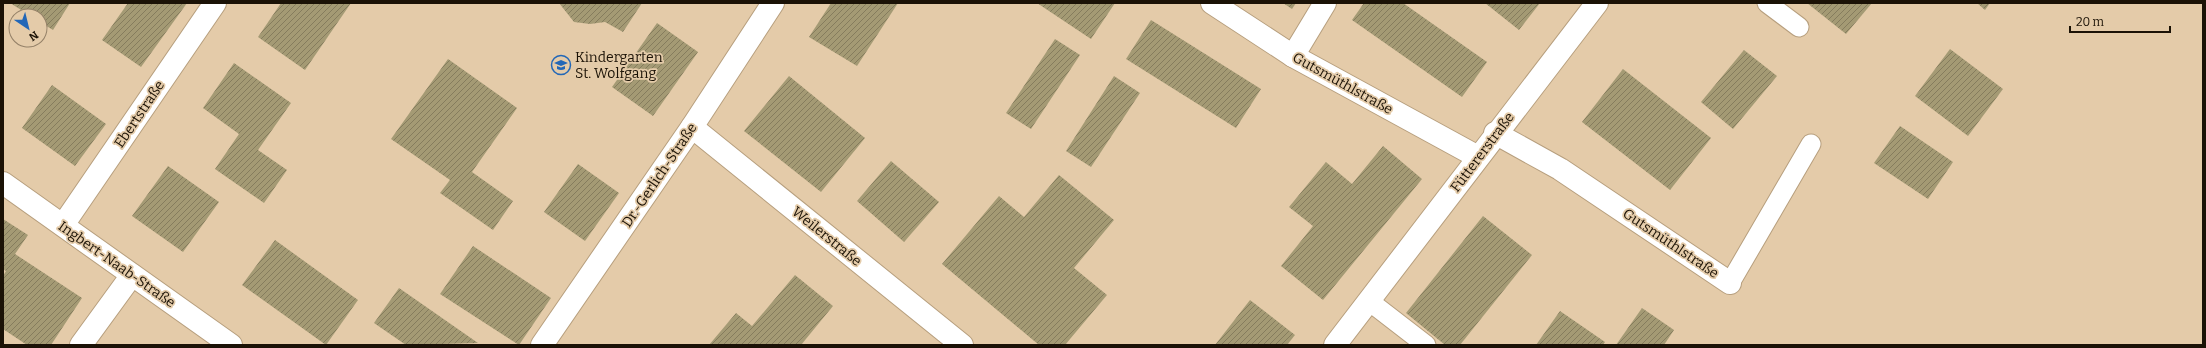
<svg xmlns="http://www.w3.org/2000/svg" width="2206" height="348" font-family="Bitter,serif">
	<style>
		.building { fill: url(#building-hatch) }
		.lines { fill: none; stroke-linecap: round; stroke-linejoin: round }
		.lane-casing { stroke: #b79f7e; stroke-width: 21 }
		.street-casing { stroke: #b79f7e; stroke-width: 24 }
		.secondary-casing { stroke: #b79f7e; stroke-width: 24 }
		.lane { stroke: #fff; stroke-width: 19 }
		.street { stroke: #fff; stroke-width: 22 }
		.secondary { stroke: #fff; stroke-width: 22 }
		.labels { text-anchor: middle; stroke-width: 3.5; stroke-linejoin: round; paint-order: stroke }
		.poi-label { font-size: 14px; fill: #1b1206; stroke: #e4cba9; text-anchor: start }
		.street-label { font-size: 14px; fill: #1b1206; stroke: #e4cba9 }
	</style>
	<defs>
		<pattern id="building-hatch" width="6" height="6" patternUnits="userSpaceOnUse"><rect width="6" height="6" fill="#a49a74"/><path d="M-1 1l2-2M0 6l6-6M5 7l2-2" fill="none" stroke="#857c5d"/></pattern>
	</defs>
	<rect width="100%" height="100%" fill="#e4cba9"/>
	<!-- building -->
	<g class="building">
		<polygon points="10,3 70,3 53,30 40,22 40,16 31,16"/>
		<polygon points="128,3 187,3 141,67 102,40"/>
		<polygon points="281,3 351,3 305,70 258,37"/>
		<polygon points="559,3 642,3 623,32 605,22 590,24 574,22"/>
		<polygon points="831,3 898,3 857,66 809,37"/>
		<polygon points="1037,3 1115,3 1091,39"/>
		<polygon points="1283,3 1296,3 1292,9"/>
		<polygon points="1364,3 1403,3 1487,62 1462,97 1352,20"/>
		<polygon points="1485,3 1540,3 1519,30"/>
		<polygon points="1807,3 1872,3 1846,34"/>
		<polygon points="1977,3 1990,3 1985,10"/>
		<polygon points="1151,20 1261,89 1236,128 1126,59"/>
		<polygon points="657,23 698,52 653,116 612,87"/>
		<polygon points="1055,39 1080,55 1031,129 1006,113"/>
		<polygon points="1950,49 2003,89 1968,136 1915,96"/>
		<polygon points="1744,50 1777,76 1733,129 1701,102"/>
		<polygon points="448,59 517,108 472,172 513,201 493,230 440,193 450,180 391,139"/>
		<polygon points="234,63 291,103 258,150 287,170 264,203 215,169 239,134 203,108"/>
		<polygon points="1623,69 1711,138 1670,190 1582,122"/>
		<polygon points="789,76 865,138 821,192 744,131"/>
		<polygon points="1114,76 1140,93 1091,167 1066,151"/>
		<polygon points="52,85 106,124 75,166 22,128"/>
		<polygon points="1900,126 1953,162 1928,199 1874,163"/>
		<polygon points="1383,146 1422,179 1323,300 1281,266 1313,226 1289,207 1326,162 1352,184"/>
		<polygon points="891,161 939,202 904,242 857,201"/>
		<polygon points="578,164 619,193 585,241 544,212"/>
		<polygon points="168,166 219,202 183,252 132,216"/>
		<polygon points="1059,175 1114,220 1074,268 1107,295 1065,345 1039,345 942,264 999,196 1024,217"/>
		<polygon points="1483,216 1532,255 1460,345 1445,345 1406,313"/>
		<polygon points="3,219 28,235 15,254 82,298 51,345 27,345 3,329 3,276 6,271 3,269"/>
		<polygon points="275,240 358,300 326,345 242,285"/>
		<polygon points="473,246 551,298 519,345 440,294"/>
		<polygon points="795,275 833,306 801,345 709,345 736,313 752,326"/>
		<polygon points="399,288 478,343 406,345 374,323"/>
		<polygon points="1250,300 1295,335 1287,345 1215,345"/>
		<polygon points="1642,308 1674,330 1664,345 1616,345"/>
		<polygon points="1560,311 1605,342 1603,345 1536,345"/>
	</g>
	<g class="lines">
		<!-- lane casing -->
		<g class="lane-casing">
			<g id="lane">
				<polyline points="1767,3 1799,27"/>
				<polyline points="1730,283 1811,144"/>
				<polyline points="1369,301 1426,345"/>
			</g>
		</g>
		<!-- street casing -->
		<g class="street-casing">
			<g id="street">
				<polyline points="1212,3 1293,56 1478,157"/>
				<polyline points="1293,56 1325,3"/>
				<polyline points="692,127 962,345"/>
				<polyline points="1495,133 1560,169 1730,283"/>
				<polyline points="3,183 231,345"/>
				<polyline points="63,225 215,3"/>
				<polyline points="81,345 132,275"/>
				<polyline points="542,345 692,127 773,3"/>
			</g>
		</g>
		<!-- secondary casing -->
		<g class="secondary-casing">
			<polyline id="secondary" points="1335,345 1597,3"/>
		</g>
		<!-- lane -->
		<use href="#lane" class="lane"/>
		<!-- street -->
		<use href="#street" class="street"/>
		<!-- secondary -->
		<use href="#secondary" class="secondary"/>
	</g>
	<!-- icons -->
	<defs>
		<g id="school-ring" transform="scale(1)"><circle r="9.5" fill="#e4cba9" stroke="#2267b7" stroke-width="1.5"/><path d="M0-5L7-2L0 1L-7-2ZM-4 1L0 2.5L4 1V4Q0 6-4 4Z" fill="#2267b7"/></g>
	</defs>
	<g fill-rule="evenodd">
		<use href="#school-ring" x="561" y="65"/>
	</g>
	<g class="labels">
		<!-- poi labels -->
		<g class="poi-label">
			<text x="575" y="62">Kindergarten<tspan x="575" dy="16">St. Wolfgang</tspan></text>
		</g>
		<!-- street labels -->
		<g class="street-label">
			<text transform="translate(1343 83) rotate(29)" y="5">Gutsmüthlstraße</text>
			<text transform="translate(139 114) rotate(-56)" y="5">Ebertstraße</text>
			<text transform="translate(1482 152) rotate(-53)" y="5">Füttererstraße</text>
			<text transform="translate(659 175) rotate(-56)" y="5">Dr.-Gerlich-Straße</text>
			<text transform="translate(827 236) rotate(39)" y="5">Weilerstraße</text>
			<text transform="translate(1671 243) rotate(34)" y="5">Gutsmüthlstraße</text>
			<text transform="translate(117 264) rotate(35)" y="5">Ingbert-Naab-Straße</text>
		</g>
	</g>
	<!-- border -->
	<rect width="2206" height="348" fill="none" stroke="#1b1206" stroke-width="8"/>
	<!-- north arrow -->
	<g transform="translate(28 28) rotate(145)"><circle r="19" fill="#e4cba9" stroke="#948168"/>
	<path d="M0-3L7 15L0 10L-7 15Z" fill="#2267b7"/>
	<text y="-6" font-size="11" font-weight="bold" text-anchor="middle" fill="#1b1206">N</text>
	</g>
	<!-- scale -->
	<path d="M2070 26v6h100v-6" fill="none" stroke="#1b1206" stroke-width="2"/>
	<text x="2076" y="26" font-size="12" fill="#1b1206" stroke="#e4cba9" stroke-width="3" paint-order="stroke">20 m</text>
</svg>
